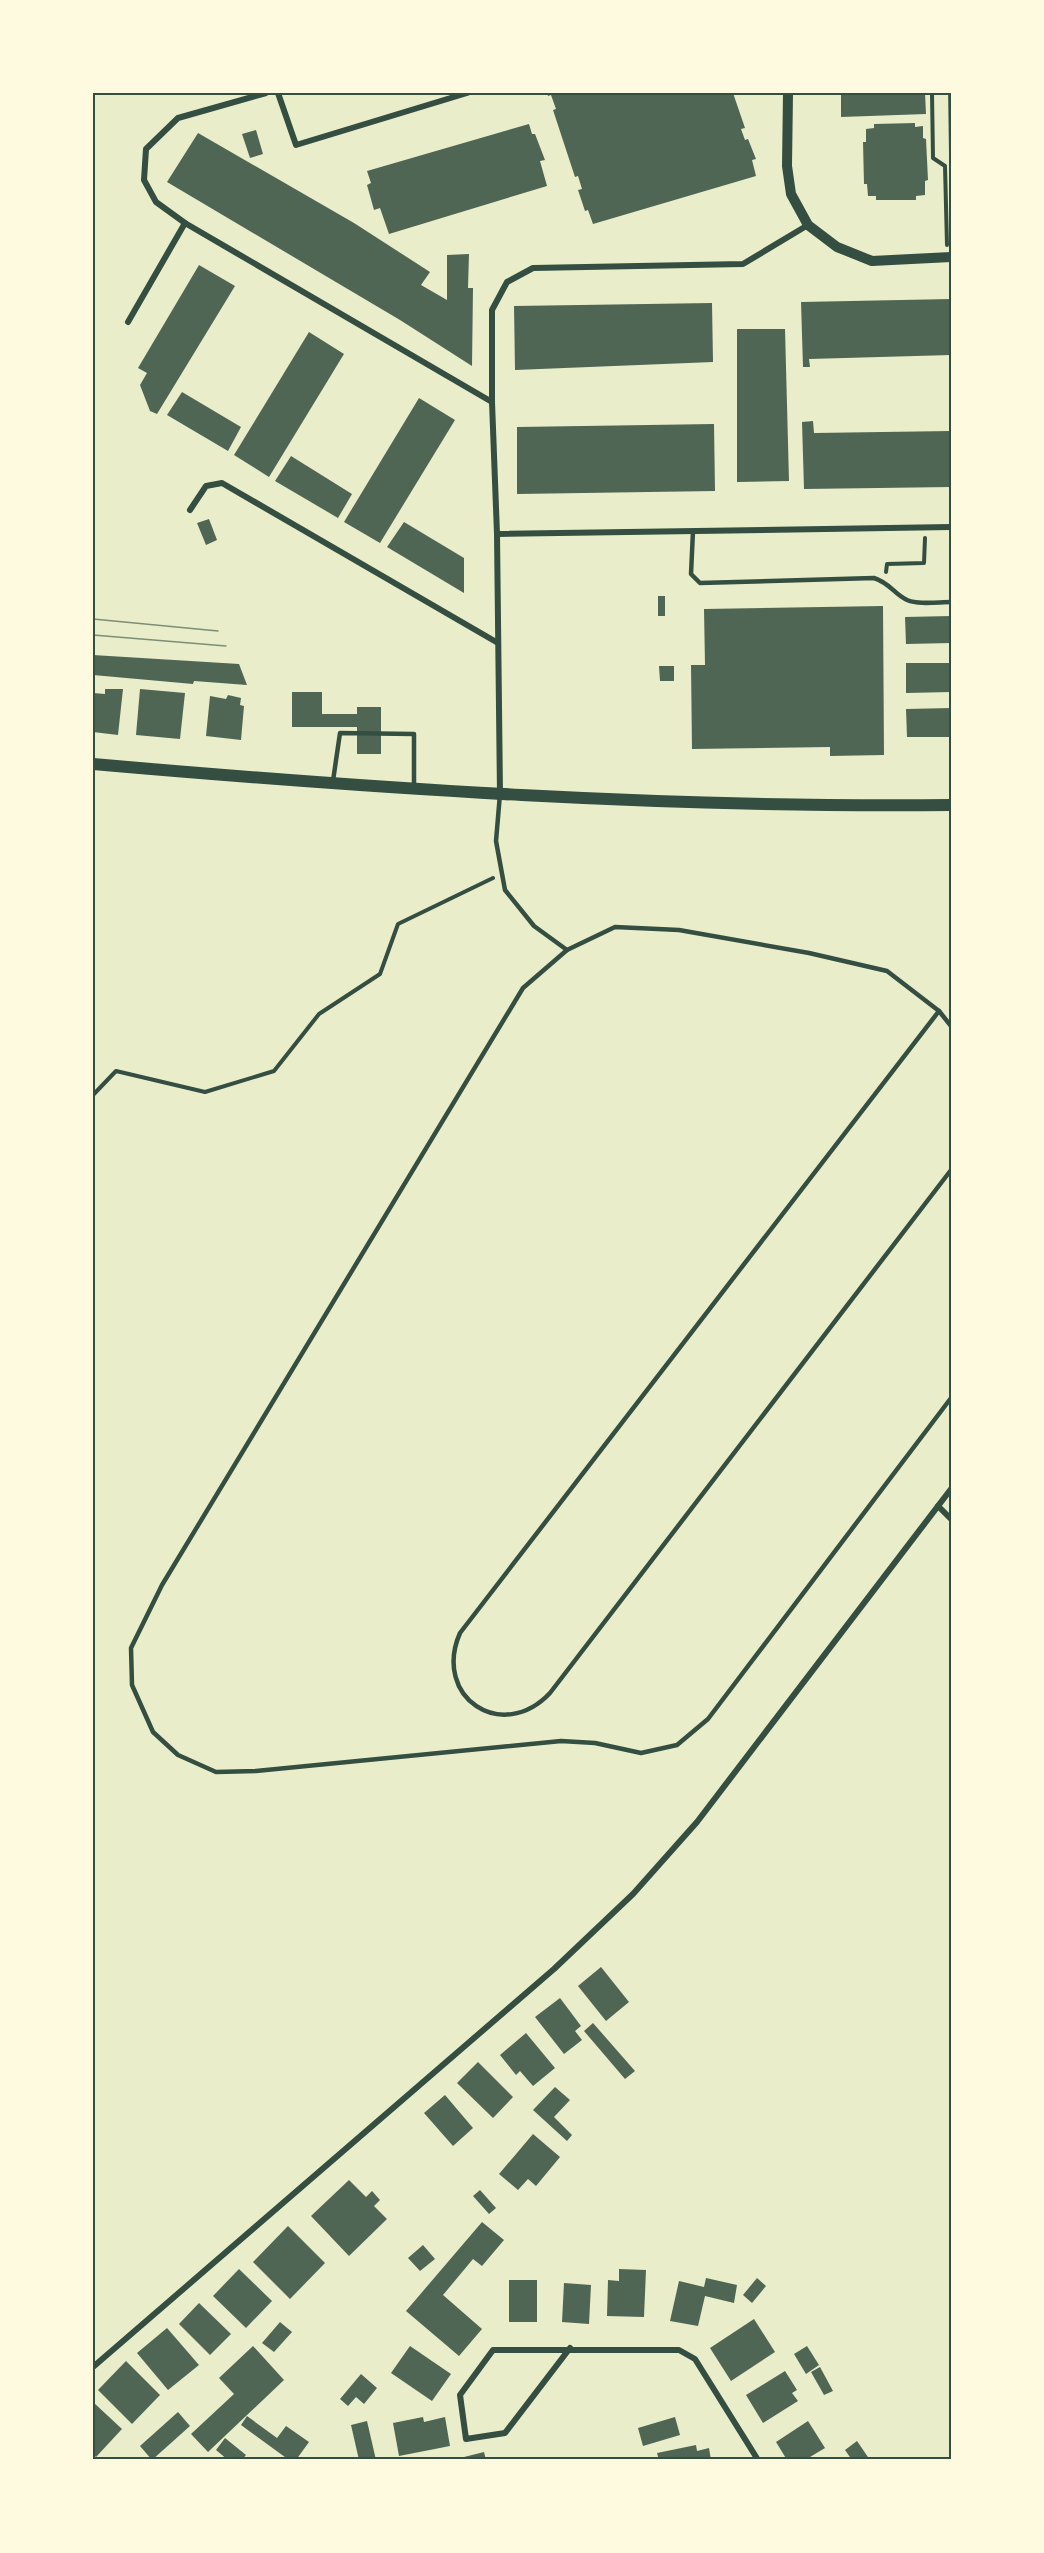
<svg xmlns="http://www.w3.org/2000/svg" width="1044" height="2553" font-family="'Varela Round',sans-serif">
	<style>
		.building { fill: #4f6655 }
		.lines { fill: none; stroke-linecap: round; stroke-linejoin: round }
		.path { stroke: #344e41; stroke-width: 4 }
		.service { stroke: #344e41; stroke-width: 4.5 }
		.minor { stroke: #344e41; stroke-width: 6 }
		.tertiary { stroke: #344e41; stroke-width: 10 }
		.secondary { stroke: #344e41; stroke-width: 12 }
		.tram { stroke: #7c8e77; stroke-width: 1.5 }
		.neatline { fill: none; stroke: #344e41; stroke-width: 2 }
	</style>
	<rect width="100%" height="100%" fill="#e9edc9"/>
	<!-- building -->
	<g class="building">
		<polygon points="547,93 733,93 745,128 741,129 745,140 748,139 756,159 752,160 756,176 593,224 588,210 585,211 578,190 582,189 578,176 575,177 553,110 556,109 551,95 548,96"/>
		<polygon points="841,93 925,93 926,114 841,117"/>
		<polygon points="948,93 951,93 951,152 949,153"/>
		<polygon points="915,123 915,127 923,126 923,138 926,139 928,180 925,181 925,195 916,196 916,200 876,200 876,196 868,196 867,184 864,184 863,142 866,142 866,129 874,128 874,124"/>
		<polygon points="529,124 532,134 535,134 545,160 540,161 547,186 389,234 380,208 374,210 367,185 371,183 367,171"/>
		<polygon points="256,130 263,154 250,158 242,134"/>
		<polygon points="198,133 354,223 430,272 421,285 447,300 447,255 469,254 468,288 473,288 472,366 400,320 167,182"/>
		<polygon points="199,265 235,286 157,414 150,411 140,385 147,373 138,368"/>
		<polygon points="951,299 951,355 809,359 810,367 803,367 801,302"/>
		<polygon points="712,303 713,362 515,370 514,306"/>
		<polygon points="737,329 785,329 789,481 737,482"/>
		<polygon points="309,332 344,354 269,477 234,455"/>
		<polygon points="182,392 241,427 228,451 167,415"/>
		<polygon points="419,398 455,420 380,543 344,522"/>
		<polygon points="813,421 814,433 951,431 951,487 804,489 802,422"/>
		<polygon points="714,424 715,491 517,494 517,427"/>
		<polygon points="291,456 352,494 338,518 275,481"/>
		<polygon points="209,519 217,540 206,545 197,523"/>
		<polygon points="404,522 464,558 464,593 387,547"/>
		<rect x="658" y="596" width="7" height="20"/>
		<polygon points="883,606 884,755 830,756 830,747 692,749 691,665 705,665 704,609"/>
		<polygon points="951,616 951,643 906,644 905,617"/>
		<polygon points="93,655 239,664 247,685 194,681 193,684 93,675"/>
		<polygon points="906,663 951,663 951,692 906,693"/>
		<polygon points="659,666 674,666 674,681 660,681"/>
		<polygon points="105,689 123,689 118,735 93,732 93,693 105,694"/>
		<polygon points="140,689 185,693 180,739 136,735"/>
		<polygon points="292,692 322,692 322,714 357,714 357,707 381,707 381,754 357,754 357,727 292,727"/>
		<polygon points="228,695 241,698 240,705 244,706 241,740 206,736 210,696 226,699"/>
		<polygon points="951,708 951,737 907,737 906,709"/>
		<polygon points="601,1967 629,2002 606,2021 578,1986"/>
		<polygon points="560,1998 581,2026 575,2031 582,2040 564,2054 535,2017"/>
		<polygon points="593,2023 635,2071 625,2079 584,2031"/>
		<polygon points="526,2033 555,2068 533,2086 520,2071 516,2075 500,2055"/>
		<polygon points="478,2062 513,2097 493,2118 457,2083"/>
		<polygon points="555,2087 570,2100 554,2117 572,2135 567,2141 533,2110"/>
		<polygon points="445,2095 473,2128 453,2146 424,2113"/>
		<polygon points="533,2134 560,2157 536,2186 528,2179 518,2190 499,2174"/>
		<polygon points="349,2180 366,2197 372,2191 380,2200 374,2206 387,2219 349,2256 311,2216"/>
		<polygon points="480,2190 496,2208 489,2214 473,2196"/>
		<polygon points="482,2222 504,2240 482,2266 473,2259 443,2295 482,2329 459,2356 406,2311"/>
		<polygon points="288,2226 325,2263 290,2299 253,2262"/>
		<polygon points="423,2245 435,2259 420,2271 408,2258"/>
		<polygon points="239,2269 272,2301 246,2328 213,2296"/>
		<polygon points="619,2269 646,2270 644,2317 607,2316 608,2280 619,2281"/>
		<polygon points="706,2278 737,2285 734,2303 705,2296 698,2326 670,2321 679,2281 704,2287"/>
		<polygon points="757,2278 766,2286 752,2303 743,2295"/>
		<rect x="509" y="2280" width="28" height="42"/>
		<polygon points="564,2283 591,2285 589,2324 562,2322"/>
		<polygon points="199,2303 231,2334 210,2355 179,2324"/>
		<polygon points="754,2319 775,2352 731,2381 710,2348"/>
		<polygon points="280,2322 292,2332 274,2352 262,2343"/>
		<polygon points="167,2328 199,2365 168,2390 137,2353"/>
		<polygon points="253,2346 284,2380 208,2452 191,2434 234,2394 219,2378"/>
		<polygon points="410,2346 451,2374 432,2401 391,2373"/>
		<polygon points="807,2346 819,2365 806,2374 794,2354"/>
		<polygon points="126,2361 160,2395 132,2424 98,2390"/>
		<polygon points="820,2367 833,2391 824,2395 811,2372"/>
		<polygon points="785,2371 797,2390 792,2393 798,2401 763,2423 746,2395"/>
		<polygon points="361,2374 377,2388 364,2404 356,2397 348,2406 340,2399"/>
		<polygon points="93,2402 122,2429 96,2457 93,2454"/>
		<polygon points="178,2412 190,2426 152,2460 140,2446"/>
		<polygon points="247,2416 277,2438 286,2426 309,2442 296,2460 289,2460 241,2425"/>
		<polygon points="423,2417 424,2422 445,2417 450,2446 399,2456 393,2423"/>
		<polygon points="675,2417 680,2435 643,2446 638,2428"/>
		<polygon points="367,2421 376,2460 359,2460 351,2425"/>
		<polygon points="808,2421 825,2448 805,2460 787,2460 776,2442"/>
		<polygon points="225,2438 246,2455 242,2460 228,2460 216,2450"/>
		<polygon points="857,2441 870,2460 852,2460 845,2450"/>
		<polygon points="696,2445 697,2451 709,2448 711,2460 659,2460 657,2453"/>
		<polygon points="484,2452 486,2460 456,2460 456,2459"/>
	</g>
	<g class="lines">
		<!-- path -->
		<g class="path">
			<polyline points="932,93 933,158 945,166 947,245"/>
			<polyline points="886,572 887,564 924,563 925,538"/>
			<polyline points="93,1095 116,1071 205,1092 274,1071 319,1014 380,974 398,924 493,878"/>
		</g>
		<!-- service -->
		<g class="service">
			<path d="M 693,531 L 691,574 L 700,583 L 874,578 C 890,583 894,594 907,600 C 919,605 938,602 951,602"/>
			<polyline points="333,781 340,733 414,734 414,786"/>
			<polyline points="500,794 496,841 505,890 534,926 567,950"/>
			<path d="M 939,1011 L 460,1633 C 432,1697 502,1744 550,1693 L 951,1170"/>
			<polyline points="951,1026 939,1011 887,971 809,953 679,930 615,927 567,950 523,988 162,1585 131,1648 132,1685 153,1732 178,1755 216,1772 256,1771 561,1741 595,1743 641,1753 677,1745 708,1719 951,1398"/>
		</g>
		<!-- minor -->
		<g class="minor">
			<polyline points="266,93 178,118 146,149 144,180 156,202 185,223 492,402"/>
			<polyline points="278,93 296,145 467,93"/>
			<polyline points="128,322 185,223"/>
			<polyline points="190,510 206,486 222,483 498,643"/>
			<polyline points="497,534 951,527"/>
			<polyline points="500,794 497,534 492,402 492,310 507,282 533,268 743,264 808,225"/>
			<polyline points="938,1506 951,1519"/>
			<polyline points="570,2348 505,2433 466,2439 460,2395 493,2350 679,2350 695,2359 758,2460"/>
			<polyline points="93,2367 554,1969 633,1894 697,1822 951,1489"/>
		</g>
		<!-- tertiary -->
		<polyline class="tertiary" points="788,93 787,166 791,194 808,225 837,247 872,261 951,257"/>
		<!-- secondary -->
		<path class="secondary" d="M 93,764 C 378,789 665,808 951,805"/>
		<!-- tram -->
		<g class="tram">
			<polyline points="93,619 218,631"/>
			<polyline points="93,635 226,646"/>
		</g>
	</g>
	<!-- border -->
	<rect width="1044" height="2553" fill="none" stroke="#fefae0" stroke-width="189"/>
	<rect x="94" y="94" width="856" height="2364" class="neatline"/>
</svg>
